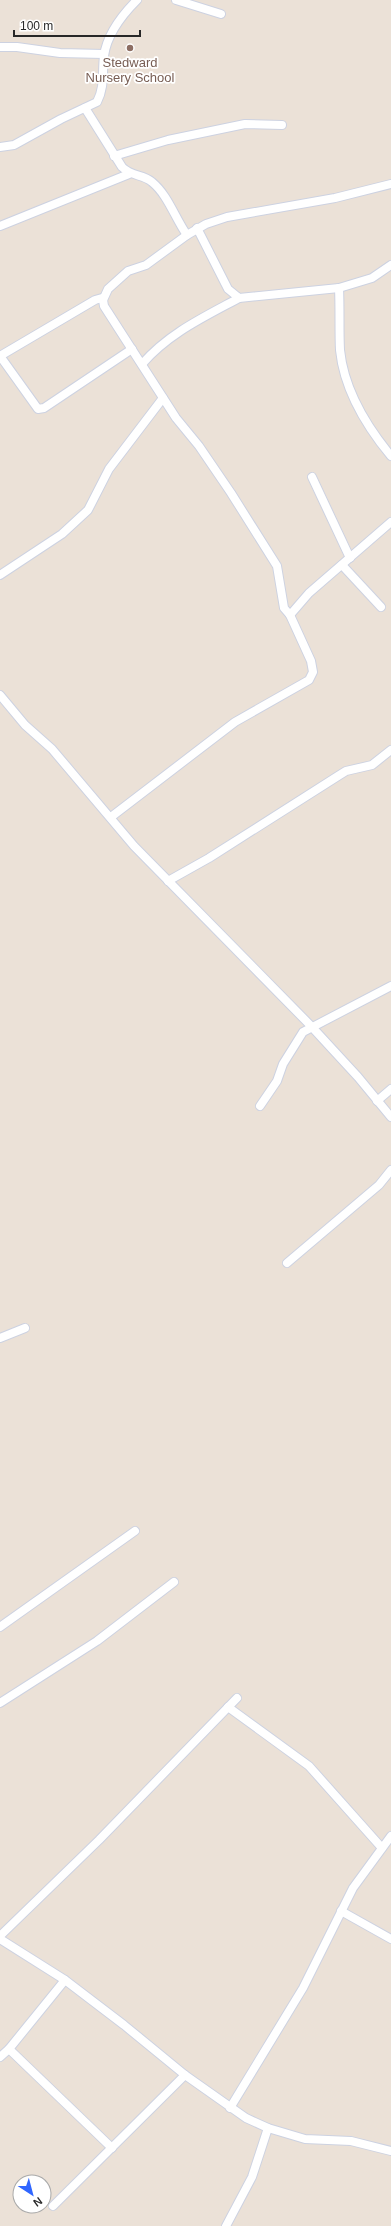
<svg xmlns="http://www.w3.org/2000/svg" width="391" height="2226" font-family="Helvetica,sans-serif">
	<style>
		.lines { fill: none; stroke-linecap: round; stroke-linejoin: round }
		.street-casing { stroke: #cdd2e1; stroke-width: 10 }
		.street { stroke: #fff; stroke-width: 8 }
		.education-dot { fill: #8d6e63; stroke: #fff; stroke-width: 1.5 }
		.labels { text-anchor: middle; stroke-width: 3.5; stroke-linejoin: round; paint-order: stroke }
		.education-label { font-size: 13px; fill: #785e54; stroke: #fff }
	</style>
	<rect width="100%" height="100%" fill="#ebe1d7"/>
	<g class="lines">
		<!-- street casing -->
		<g class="street-casing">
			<g id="street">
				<polyline points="176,0 221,14"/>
				<polyline points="0,47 17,47 60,53 104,54"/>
				<path d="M 85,108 L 122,167 C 132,177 143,174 152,182 C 168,195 175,218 187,235"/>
				<path d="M 0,147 L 14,145 L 61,119 L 97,102 C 105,87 102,72 104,56 C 107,34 122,15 137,0"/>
				<polyline points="114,156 168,140 245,124 282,125"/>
				<polyline points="0,226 129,174"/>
				<polyline points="197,228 228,289 239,298 339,288 372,278 391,265"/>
				<path d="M 339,288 C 340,309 339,330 340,350 C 344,389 367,427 391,456"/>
				<polyline points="0,356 38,409 44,408 132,349"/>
				<polyline points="0,356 95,300 102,298 103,300"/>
				<path d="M 142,364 C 169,333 204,317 239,298"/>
				<polyline points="312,477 350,558"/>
				<polyline points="342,565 381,607"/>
				<polyline points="0,575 62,534 88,510 109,469 163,398"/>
				<polyline points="290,615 309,593 391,522"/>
				<polyline points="0,695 25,725 52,749 134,846 311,1026 358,1077 391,1117"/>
				<polyline points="111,817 235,722 309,680 313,672 311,661 290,615 284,608 277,566 231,493 199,446 176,418 104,306 103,300 108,289 128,271 146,265 187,235 206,224 227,217 335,198 391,184"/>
				<polyline points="168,881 209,858 338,776 346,771 372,765 391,750"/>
				<polyline points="377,1101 391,1089"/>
				<polyline points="260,1106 277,1081 283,1064 303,1032 391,986"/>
				<polyline points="287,1263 379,1185 391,1170"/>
				<polyline points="0,1338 25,1328"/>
				<polyline points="0,1627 135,1531"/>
				<polyline points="0,1703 97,1641 174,1582"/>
				<polyline points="228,1707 309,1766 382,1848"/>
				<polyline points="341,1911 391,1939"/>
				<polyline points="0,1936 99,1840 237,1698"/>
				<polyline points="0,1939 65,1980 124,2025 185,2075 246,2118 268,2128 305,2139 351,2141 391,2151"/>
				<polyline points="9,2049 112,2148"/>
				<polyline points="0,2057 9,2049 65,1980"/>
				<polyline points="230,2108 303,1988 353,1888 391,1836"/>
				<polyline points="53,2206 185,2075"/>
				<polyline points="226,2226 252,2177 268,2128"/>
			</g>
		</g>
		<!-- street -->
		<use href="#street" class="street"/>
	</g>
	<!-- markers -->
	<circle class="education-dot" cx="130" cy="48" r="4"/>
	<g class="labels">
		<!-- education labels -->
		<g class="education-label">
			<text x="130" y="67">Stedward<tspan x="130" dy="15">Nursery School</tspan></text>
		</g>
	</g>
	<!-- north arrow -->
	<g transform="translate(32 2194) rotate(144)"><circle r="19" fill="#ffffff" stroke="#a9a9a9"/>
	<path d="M0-3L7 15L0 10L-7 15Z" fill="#3066ff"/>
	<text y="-6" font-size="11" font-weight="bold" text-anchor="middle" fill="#272727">N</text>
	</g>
	<!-- scale -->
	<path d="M14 30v6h126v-6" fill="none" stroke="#272727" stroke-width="2"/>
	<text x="20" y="30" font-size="12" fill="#272727" stroke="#ffffff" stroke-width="3" paint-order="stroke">100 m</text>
</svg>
